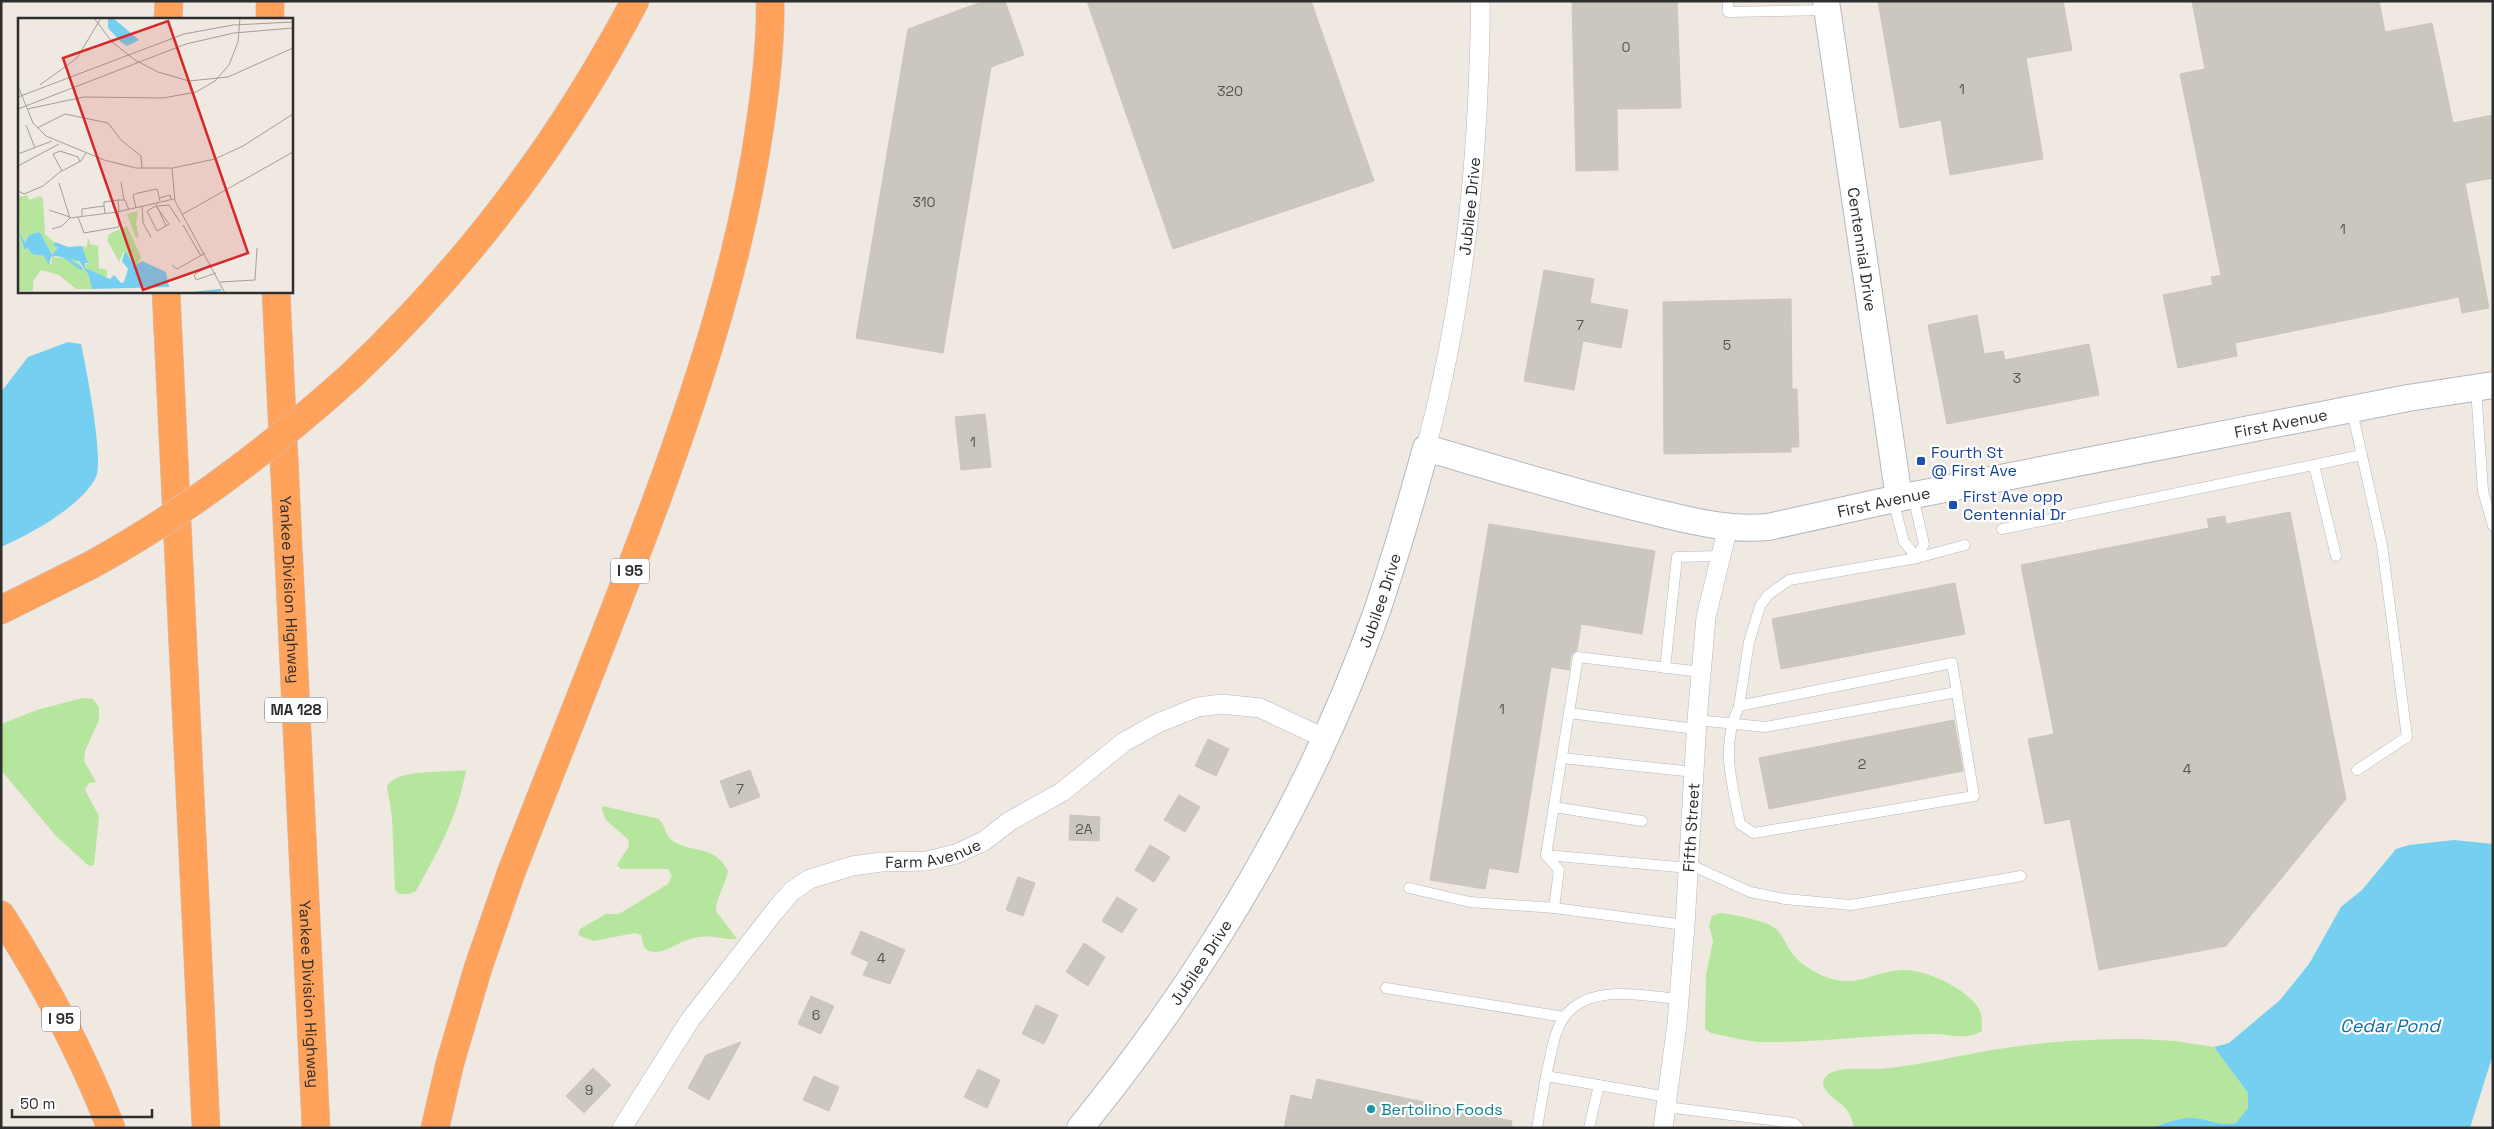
<svg xmlns="http://www.w3.org/2000/svg" width="2494" height="1129" font-family="'Space Grotesk',sans-serif">
	<style>
		.green { fill: #b6e59e }
		.water { fill: #75cff0 }
		.building { fill: #cbc7bf; stroke: #cbc5ba }
		.lines { fill: none; stroke-linecap: round; stroke-linejoin: round }
		.lane-casing { stroke: #b4b7c1; stroke-width: 11 }
		.street-casing { stroke: #b4b7c1; stroke-width: 20 }
		.secondary-casing { stroke: #b4b7c1; stroke-width: 28 }
		.highway-casing { stroke: #c9c9c9; stroke-width: 29 }
		.lane { stroke: #fff; stroke-width: 10 }
		.street { stroke: #fff; stroke-width: 19 }
		.secondary { stroke: #fff; stroke-width: 26 }
		.highway { stroke: #ffa35c; stroke-width: 28 }
		.highway-bridge-casing { stroke: #c9c9c9; stroke-width: 29; stroke-linecap: butt }
		.highway-bridge { stroke: #ffa35c; stroke-width: 28 }
		.transit-dot { fill: #1a4fb4; stroke: #fff; stroke-width: 2 }
		.culture-dot { fill: #0f9aa8; stroke: #fff; stroke-width: 2 }
		.labels { text-anchor: middle; stroke-width: 4.5; stroke-linejoin: round; paint-order: stroke }
		.number-label { font-size: 14px; fill: #555452 }
		.shield { fill: #fff; stroke: #6d6d6d; stroke-width: 1 }
		.shield-label { font-size: 15px; font-weight: bold; fill: #2e2e2e }
		.street-label { font-size: 16px; fill: #2e2e2e; stroke: #fff }
		.transit-label { font-size: 16px; fill: #164399; stroke: #fff; text-anchor: start }
		.culture-label { font-size: 16px; fill: #0d838f; stroke: #fff; text-anchor: start }
		.water-label { font-size: 18px; font-style: italic; fill: #0d6fa3; stroke: #fff }
		.inset-river { fill: none; stroke: #75cff0; stroke-width: 2.5 }
		.inset-road { fill: none; stroke: #a29e99; stroke-width: 1 }
		.view { fill: #d62828; fill-opacity: 0.15; stroke: #d62828; stroke-width: 2.5 }
		.inset-edge { fill: none; stroke: #2e2e2e; stroke-width: 2.5 }
	</style>
	<rect width="100%" height="100%" fill="#efe9e1"/>
	<!-- green -->
	<g class="green">
		<polygon points="82,698 93,699 99,707 99,720 85,751 84,761 96,782 89,783 85,790 99,816 94,865 89,866 56,836 1,770 1,724 37,710"/>
		<path d="M 466,770 C 458,816 438,851 416,891 L 409,894 L 399,894 L 395,890 L 392,817 L 387,786 C 397,768 447,773 466,770 Z"/>
		<path d="M 603,806 L 659,819 C 666,826 665,837 674,842 C 697,854 711,844 728,870 C 726,885 716,896 716,911 L 737,939 C 720,940 711,933 690,939 C 678,942 662,956 649,951 C 641,948 644,941 641,935 L 635,933 L 594,941 L 578,935 L 580,929 L 606,914 L 619,914 L 668,884 L 672,876 L 668,869 L 621,869 L 617,865 L 629,846 L 628,839 L 606,820 L 602,810 Z"/>
		<path d="M 1720,913 C 1732,914 1766,921 1775,928 C 1783,934 1786,946 1792,953 C 1800,964 1813,972 1826,977 C 1858,989 1873,971 1903,970 C 1925,969 1968,989 1979,1009 C 1982,1015 1982,1023 1982,1031 C 1966,1041 1950,1034 1933,1034 C 1877,1034 1821,1043 1764,1042 C 1747,1042 1728,1036 1711,1033 L 1705,1029 L 1706,975 L 1713,941 L 1709,925 L 1712,916 Z"/>
		<path d="M 2141,1039 L 2175,1041 L 2214,1047 L 2248,1093 L 2248,1108 L 2243,1116 L 2236,1123 L 2227,1125 L 2193,1118 L 2179,1119 L 2150,1128 L 1854,1128 C 1853,1122 1851,1116 1847,1110 C 1842,1102 1818,1091 1824,1079 C 1832,1064 1864,1070 1878,1069 C 1921,1066 1962,1054 2005,1048 C 2050,1041 2095,1039 2141,1039 Z"/>
	</g>
	<!-- water -->
	<g class="water">
		<path d="M 68,342 L 81,344 C 86,367 104,460 96,477 C 82,506 29,535 1,547 L 1,392 L 28,357 Z"/>
		<path d="M 2454,840 L 2493,844 L 2493,1054 L 2470,1128 L 2150,1128 C 2164,1124 2178,1117 2193,1118 C 2208,1119 2222,1127 2236,1123 L 2248,1108 L 2248,1093 L 2214,1047 L 2229,1043 L 2280,1000 L 2309,964 L 2341,907 L 2362,890 L 2396,849 L 2409,845 Z"/>
	</g>
	<!-- building -->
	<g class="building">
		<polygon points="984,1 1005,1 1024,55 991,67 943,353 856,338 908,29"/>
		<polygon points="1087,1 1311,1 1374,181 1173,249"/>
		<polygon points="1572,1 1677,1 1681,108 1617,109 1618,170 1576,171"/>
		<polygon points="1878,1 2063,1 2072,50 2026,58 2043,159 1950,175 1941,120 1900,128"/>
		<polygon points="2192,1 2379,1 2385,32 2432,23 2453,123 2493,115 2493,178 2465,183 2489,308 2462,313 2459,297 2235,343 2237,356 2178,368 2163,295 2213,285 2211,277 2221,275 2180,74 2205,69"/>
		<polygon points="1544,270 1594,279 1590,303 1628,310 1621,348 1583,341 1574,390 1524,381"/>
		<polygon points="1791,299 1792,389 1797,389 1799,447 1791,447 1791,452 1664,454 1663,302"/>
		<polygon points="1977,315 1984,354 2003,351 2005,360 2089,344 2099,395 1947,424 1928,325"/>
		<polygon points="985,414 991,467 961,470 955,417"/>
		<polygon points="2290,512 2346,799 2226,946 2099,970 2070,819 2045,824 2028,739 2054,734 2021,565 2209,528 2207,519 2225,516 2226,524"/>
		<polygon points="1489,524 1655,551 1642,634 1581,624 1577,650 1571,655 1569,670 1551,667 1518,873 1489,868 1485,889 1430,880"/>
		<polygon points="1955,583 1965,634 1781,669 1772,619"/>
		<polygon points="1954,720 1963,771 1769,809 1759,758"/>
		<polygon points="1208,739 1229,749 1216,776 1195,766"/>
		<polygon points="750,770 760,797 730,808 720,781"/>
		<polygon points="1179,795 1200,807 1185,832 1164,820"/>
		<polygon points="1070,815 1100,817 1099,841 1069,840"/>
		<polygon points="1150,845 1170,857 1154,882 1135,870"/>
		<polygon points="1018,877 1035,883 1023,916 1006,910"/>
		<polygon points="1117,897 1137,909 1122,933 1102,921"/>
		<polygon points="861,931 905,950 890,984 863,975 869,962 851,954"/>
		<polygon points="1084,943 1105,957 1088,986 1066,972"/>
		<polygon points="811,996 834,1006 821,1034 798,1024"/>
		<polygon points="1036,1005 1058,1015 1044,1044 1022,1034"/>
		<polygon points="741,1042 709,1100 688,1088 706,1055"/>
		<polygon points="593,1068 611,1085 584,1113 566,1096"/>
		<polygon points="978,1069 1000,1080 987,1108 964,1097"/>
		<polygon points="814,1076 839,1087 829,1111 803,1100"/>
		<polygon points="1317,1079 1512,1121 1511,1128 1284,1128 1291,1095 1312,1100"/>
	</g>
	<g class="lines">
		<!-- lane casing -->
		<g class="lane-casing">
			<g id="lane">
				<polyline points="1728,1 1728,12 1826,10"/>
				<polyline points="2476,389 2483,491 2493,526"/>
				<polyline points="2352,411 2382,545 2407,737 2357,770"/>
				<polyline points="2314,465 2336,556"/>
				<polyline points="1893,500 1904,542 1917,558 1924,544 1913,496"/>
				<polyline points="2002,529 2362,455"/>
				<path d="M 1952,663 L 1974,796 L 1754,833 L 1740,824 C 1732,782 1720,747 1739,706 Z"/>
				<polyline points="1665,668 1677,557 1721,556"/>
				<polyline points="1739,706 1749,642 1760,606 1768,595 1789,580 1917,558 1965,545"/>
				<polyline points="1569,713 1696,729"/>
				<polyline points="1697,720 1765,727 1957,692"/>
				<polyline points="1562,758 1694,772"/>
				<polyline points="1554,807 1642,821"/>
				<polyline points="1546,855 1689,868"/>
				<polyline points="1689,864 1750,892 1785,899 1851,905 2021,876"/>
				<polyline points="1409,888 1470,902 1554,908"/>
				<polyline points="1685,925 1554,908 1559,870 1546,855 1578,657 1701,672"/>
				<polyline points="1386,988 1564,1017"/>
				<path d="M 1546,1076 C 1551,1057 1553,1032 1565,1016 C 1590,983 1643,996 1679,999"/>
				<polyline points="1666,1107 1794,1123 1799,1128"/>
				<polyline points="1537,1128 1546,1076 1668,1097"/>
				<polyline points="1589,1128 1599,1085"/>
			</g>
		</g>
		<!-- street casing -->
		<g class="street-casing">
			<g id="street">
				<path id="s1" d="M 1426,448 C 1457,332 1473,212 1478,92 C 1479,62 1481,31 1480,1"/>
				<path id="s2" d="M 622,1128 L 690,1020 L 774,912 L 792,891 L 810,879 L 852,866 L 881,862 L 927,861 L 956,854 L 984,841 L 1010,821 L 1062,792 L 1124,742 L 1158,723 L 1198,707 L 1222,704 L 1260,708 L 1324,738"/>
				<path id="s3" d="M 1663,1128 L 1677,1024 L 1685,925 L 1697,720 L 1706,617 L 1728,527"/>
			</g>
		</g>
		<!-- secondary casing -->
		<g class="secondary-casing">
			<g id="secondary">
				<path id="s4" d="M 1826,1 L 1899,498"/>
				<path id="s5" d="M 1080,1128 C 1206,973 1310,799 1377,611 C 1395,557 1411,503 1426,448 C 1498,469 1569,491 1642,509 C 1684,519 1724,531 1768,527 L 1899,498 L 2408,398 L 2493,385"/>
			</g>
		</g>
		<!-- highway casing -->
		<g class="highway-casing">
			<g id="highway">
				<polyline points="168,19 169,1"/>
				<polyline points="270,19 270,1"/>
				<polyline points="166,291 206,1128"/>
				<path id="s6" d="M 276,291 L 316,1128"/>
				<path d="M 352,375 C 467,266 561,142 635,1"/>
				<polyline points="1,610 91,565"/>
				<path d="M 1,915 C 44,982 82,1053 111,1128"/>
				<path d="M 435,1128 L 450,1063 L 478,968 L 511,873 C 560,747 611,623 658,496 C 702,376 742,252 760,125 C 766,84 771,42 770,1"/>
			</g>
		</g>
		<!-- lane -->
		<use href="#lane" class="lane"/>
		<!-- street -->
		<use href="#street" class="street"/>
		<!-- secondary -->
		<use href="#secondary" class="secondary"/>
		<!-- highway -->
		<use href="#highway" class="highway"/>
		<!-- highway-bridge casing -->
		<g class="highway-bridge-casing">
			<path id="highway-bridge" d="M 91,565 C 186,513 272,447 352,375"/>
		</g>
		<!-- highway-bridge -->
		<use href="#highway-bridge" class="highway-bridge"/>
	</g>
	<!-- markers -->
	<g class="transit-dot">
		<rect x="1916" y="456" width="10" height="10" rx="2.5"/>
		<rect x="1948" y="500" width="10" height="10" rx="2.5"/>
	</g>
	<circle class="culture-dot" cx="1371" cy="1109" r="5"/>
	<g class="labels">
		<!-- number labels -->
		<g class="number-label">
			<text x="1626" y="52">0</text>
			<text x="1962" y="94">1</text>
			<text x="1230" y="96">320</text>
			<text x="924" y="207">310</text>
			<text x="2343" y="234">1</text>
			<text x="1580" y="330">7</text>
			<text x="1727" y="350">5</text>
			<text x="2017" y="383">3</text>
			<text x="973" y="447">1</text>
			<text x="1502" y="714">1</text>
			<text x="1862" y="769">2</text>
			<text x="2187" y="774">4</text>
			<text x="740" y="794">7</text>
			<text x="1084" y="834">2A</text>
			<text x="881" y="963">4</text>
			<text x="816" y="1020">6</text>
			<text x="589" y="1095">9</text>
		</g>
		<!-- shield labels -->
		<g class="shield">
			<rect x="611" y="558.5" width="38" height="25" rx="4"/>
			<rect x="265" y="697.5" width="62" height="25" rx="4"/>
			<rect x="42" y="1006.5" width="38" height="25" rx="4"/>
		</g>
		<g class="shield-label">
			<text x="630" y="576">I 95</text>
			<text x="296" y="715">MA 128</text>
			<text x="61" y="1024">I 95</text>
		</g>
		<!-- street labels -->
		<g class="street-label">
			<text dy="6" stroke="none"><textPath href="#s1" startOffset="246">Jubilee Drive</textPath></text>
			<text dy="6" stroke="none"><textPath href="#s4" startOffset="251">Centennial Drive</textPath></text>
			<text dy="6" stroke="none"><textPath href="#s5" startOffset="1645">First Avenue</textPath></text>
			<text dy="6" stroke="none"><textPath href="#s5" startOffset="1240">First Avenue</textPath></text>
			<text dy="6" stroke="none"><textPath href="#s6" startOffset="299">Yankee Division Highway</textPath></text>
			<text dy="6" stroke="none"><textPath href="#s5" startOffset="610">Jubilee Drive</textPath></text>
			<text dy="6" stroke="none"><textPath href="#s3" startOffset="302">Fifth Street</textPath></text>
			<text dy="6" stroke="none"><textPath href="#s2" startOffset="440">Farm Avenue</textPath></text>
			<text dy="6" stroke="none"><textPath href="#s5" startOffset="205">Jubilee Drive</textPath></text>
			<text dy="6" stroke="none"><textPath href="#s6" startOffset="704">Yankee Division Highway</textPath></text>
		</g>
		<!-- transit labels -->
		<g class="transit-label">
			<text x="1931" y="458">Fourth St<tspan x="1931" dy="18">@ First Ave</tspan></text>
			<text x="1963" y="502">First Ave opp<tspan x="1963" dy="18">Centennial Dr</tspan></text>
		</g>
		<!-- culture labels -->
		<g class="culture-label">
			<text x="1381" y="1115">Bertolino Foods</text>
		</g>
		<!-- water labels -->
		<g class="water-label">
			<text x="2390" y="1032">Cedar Pond</text>
		</g>
	</g>
	<!-- overview -->
	<g transform="translate(18 18)">
		<rect width="275" height="275" fill="#efe9e1"/>
		<path d="M 9,177 L 11,182 L 22,178 L 25,181 L 27,216 L 40,228 L 34,237 L 22,214 L 11,217 L 7,225 L 2,219 L 0,183 L 1,179 ZM 120,193 L 118,206 L 121,218 L 118,221 L 109,196 ZM 109,208 L 123,239 L 119,248 L 106,233 L 101,244 L 89,222 L 91,216 ZM 0,215 L 7,234 L 8,228 L 14,236 L 26,238 L 33,247 L 34,239 L 58,241 L 71,258 L 74,271 L 58,271 L 41,257 L 23,252 L 15,263 L 15,273 L 0,273 ZM 70,219 L 72,226 L 80,228 L 81,250 L 89,252 L 89,259 L 77,257 L 66,248 L 70,245 L 64,228 L 69,229 Z" fill="#b6e59e"/>
		<path d="M 90,0 L 95,0 L 121,22 L 109,28 L 104,25 L 90,10 ZM 0,213 L 7,225 L 11,217 L 22,214 L 34,237 L 40,229 L 35,228 L 37,224 L 50,229 L 64,228 L 70,245 L 67,245 L 67,250 L 92,261 L 96,257 L 103,265 L 106,264 L 110,251 L 104,243 L 107,233 L 117,248 L 124,243 L 148,254 L 151,269 L 74,271 L 71,258 L 61,243 L 38,238 L 33,239 L 31,247 L 26,238 L 14,236 L 9,229 L 7,233 Z" fill="#75cff0"/>
		<path class="inset-river" d="M 45,238 L 64,251M 176,275 L 203,272"/>
		<path class="inset-road" d="M 76,0 L 94,24 L 117,42 L 140,54 L 171,63 L 210,59 L 275,30M 22,67 L 59,40 L 83,0M 0,68 L 15,105 L 28,118 L 86,142 L 118,150 L 155,150 L 197,141 L 225,128 L 275,96M 0,79 L 166,16 L 215,7 L 275,4M 0,91 L 168,26 L 216,15 L 275,10M 9,91 L 66,79 L 145,80 L 178,74 L 197,63 L 211,47 L 220,24 L 222,0M 8,107 L 17,130M 19,110 L 47,96 L 90,105 L 103,122 L 123,138 L 124,150M 0,136 L 34,123M 0,148 L 41,126M 154,150 L 157,183 L 207,275M 44,153 L 35,136 L 42,133 L 60,139 L 62,144M 103,164 L 106,182M 41,165 L 52,200M 0,173 L 6,176 L 25,168 L 42,154 L 63,143 L 68,135M 141,180 L 152,177 L 153,181M 100,182 L 107,182 L 111,192M 138,186 L 148,208M 86,188 L 86,184 L 100,182 L 101,194M 124,188 L 125,205 L 133,219M 138,188 L 151,206 L 139,213 L 129,193 ZM 140,188 L 151,187 L 162,204M 118,190 L 115,177 L 120,175 L 139,171 L 142,183M 31,192 L 52,199M 165,196 L 275,134M 64,198 L 64,191 L 86,188 L 87,195M 60,199 L 66,215 L 101,209 L 100,194M 52,200 L 99,194 L 156,181M 165,207 L 183,238M 34,211 L 44,208 L 52,200M 193,246 L 176,257 L 178,262 L 198,255M 154,247 L 159,251 L 187,235M 202,264 L 237,262 L 239,230"/>
		<path class="view" d="M 150,3 L 230,235 L 125,272 L 45,40 Z"/>
		<rect width="275" height="275" class="inset-edge"/>
	</g>
	<!-- border -->
	<rect width="2494" height="1129" fill="none" stroke="#2e2e2e" stroke-width="5"/>
	<!-- scale -->
	<path d="M12 1109v8h140v-8" fill="none" stroke="#2e2e2e" stroke-width="2.5"/>
	<text x="20" y="1109" font-size="15" fill="#2e2e2e" stroke="#ffffff" stroke-width="4" paint-order="stroke">50 m</text>
</svg>
